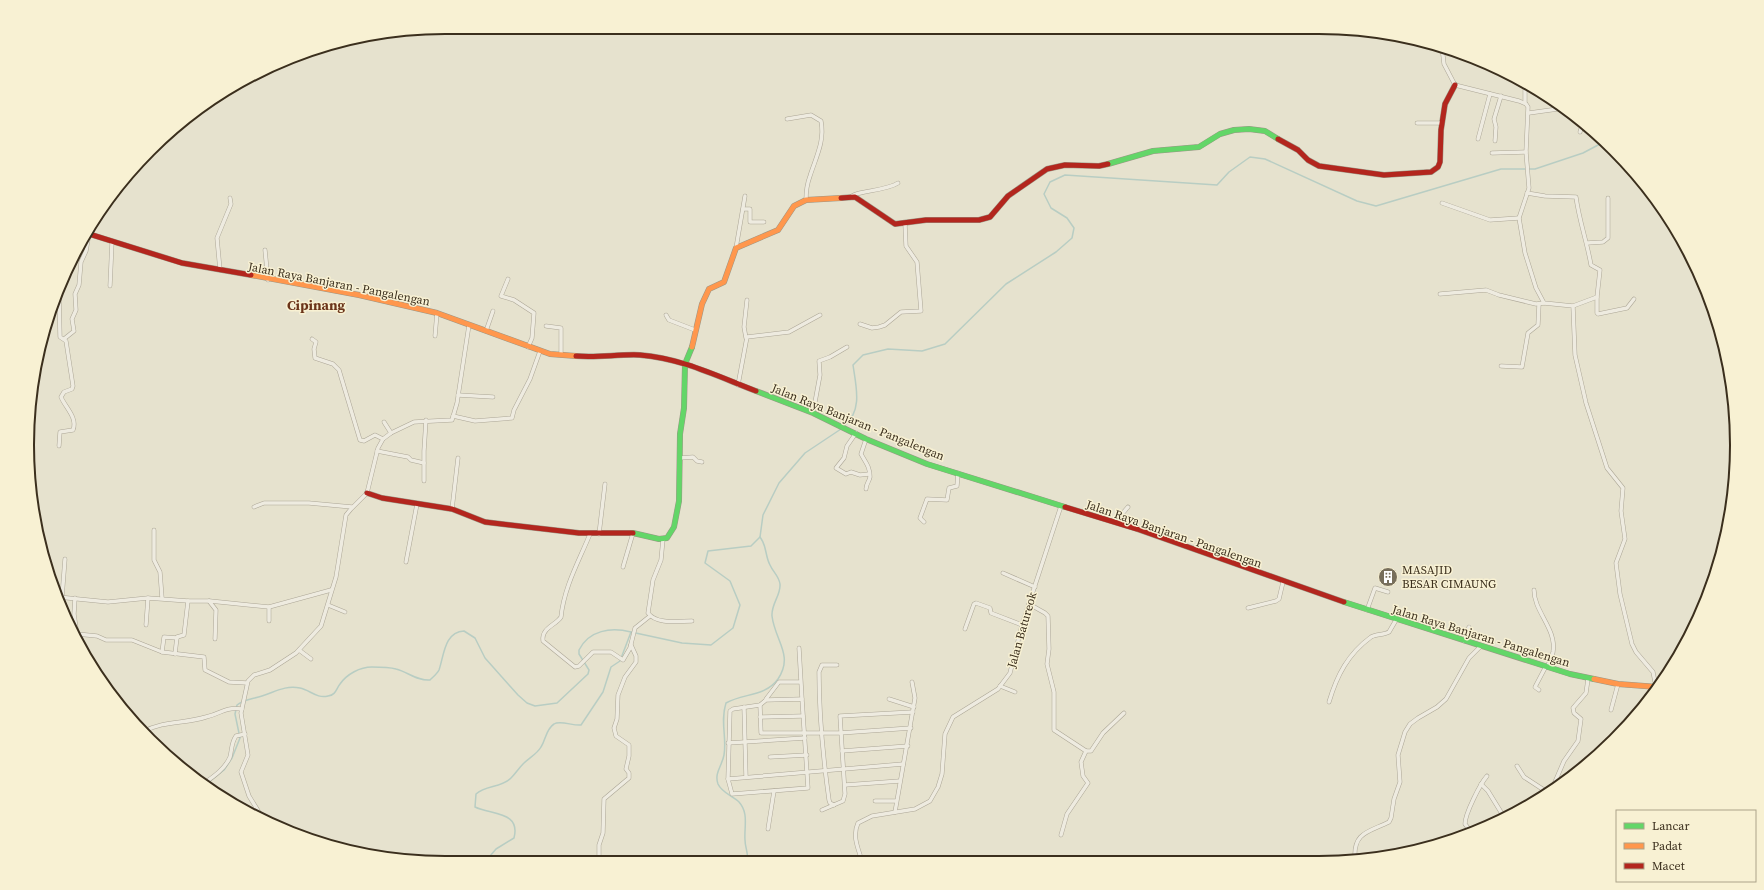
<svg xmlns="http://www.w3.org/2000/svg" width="1764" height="890" font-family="'Source Serif 4',serif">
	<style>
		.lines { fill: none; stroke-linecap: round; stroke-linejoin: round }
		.stream { stroke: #b8cdc3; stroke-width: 1.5 }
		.street-casing { stroke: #aca696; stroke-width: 4.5 }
		.fast-casing { stroke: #9b9686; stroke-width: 6 }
		.slow-casing { stroke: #9b9686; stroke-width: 6 }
		.jam-casing { stroke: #9b9686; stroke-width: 6 }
		.street { stroke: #eeebe0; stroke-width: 3.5 }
		.fast { stroke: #63d668; stroke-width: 5 }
		.slow { stroke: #ff974d; stroke-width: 5 }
		.jam { stroke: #b3261e; stroke-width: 5 }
		.labels { text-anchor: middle; stroke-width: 3; stroke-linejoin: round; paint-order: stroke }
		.street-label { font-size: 12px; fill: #3b2f1d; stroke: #f8f1d3 }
		.poi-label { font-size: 12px; fill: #3b2f1d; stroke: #f8f1d3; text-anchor: start }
		.quarter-label { font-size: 14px; font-weight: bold; fill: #6b341a; stroke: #f8f1d3 }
		.rim { fill: none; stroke: #3b2f1d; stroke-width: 2 }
	</style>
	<rect width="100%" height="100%" fill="#e6e2ce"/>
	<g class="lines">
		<!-- stream -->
		<g class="stream">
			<path d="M 844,426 C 863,411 856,386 853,365 L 863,355 L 888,349 L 922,351 L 945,344 L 1006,284 L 1056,252 L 1072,238 L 1074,228 L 1067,218 L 1051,208 L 1044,194 L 1050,182 L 1065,175 L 1217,185 L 1229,172 L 1250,157 L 1265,159 L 1357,201 L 1376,206 L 1501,169 L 1535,169 L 1583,153 L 1600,144 L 1608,145"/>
			<path d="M 205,785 L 224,770 L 232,758 L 240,738 L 235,714 L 237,705 C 244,699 253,699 262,696 C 275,692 285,685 300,688 C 310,690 317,699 328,696 C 336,695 336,689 340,684 C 347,674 360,667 372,667 C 379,667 389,667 396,669 C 408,672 417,681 430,680 C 433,677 437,674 439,670 C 444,656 444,632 464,631 L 475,638 L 485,658 L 518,695 L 527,703 L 535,706 L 557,703 L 588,674 L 589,670 L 579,654 L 579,650 C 589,630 611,627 631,632"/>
			<path d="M 747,861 C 749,854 745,848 745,840 C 744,827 749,813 739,802 C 733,796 722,793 718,784 C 714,773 722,766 724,755 C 727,737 720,722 726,703 C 743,693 765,697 778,679 C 794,655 775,641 772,616 C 771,604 781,595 780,584 C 779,576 773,572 770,565 C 765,556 767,546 760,537"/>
			<path d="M 485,862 L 496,849 L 514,838 C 521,811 491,815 475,807 L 476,794 C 486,785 501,788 511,778 C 515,774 519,768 523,764 C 529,758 537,754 541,747 C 546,739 546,729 554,724 C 560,720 573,726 581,725 L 603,692 L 611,667 L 620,661 L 631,632 L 682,643 L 711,645 L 733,628 L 740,605 L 730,581 L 705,563 L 708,551 L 751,546 L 760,537 L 763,515 L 779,483 L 805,453 L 841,429"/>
		</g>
		<!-- street casing -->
		<g class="street-casing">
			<g id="street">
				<polyline points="1442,47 1444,64 1455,85 1519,101 1526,104 1528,107 1526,152 1529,188 1519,218 1525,253 1536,288 1544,303 1573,306 1575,355 1586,403 1607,468 1623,488 1621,511 1625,539 1616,563 1620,594 1632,644 1636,652 1653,672 1656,687"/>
				<polyline points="1525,103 1525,83"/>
				<polyline points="1529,113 1565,108"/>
				<path d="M 787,119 L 811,115 L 821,121 C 825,141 816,157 810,176 C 807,184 806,192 806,200"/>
				<polyline points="1417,123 1442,123"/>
				<polyline points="1580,132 1583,122"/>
				<polyline points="1478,139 1490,94"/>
				<polyline points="1495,141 1496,127 1494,119 1501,96"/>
				<polyline points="1492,153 1526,152"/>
				<path d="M 1527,193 L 1545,196 L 1576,197 C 1579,220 1587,242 1591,265 L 1600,270 L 1597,297 L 1573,306"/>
				<path d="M 851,197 C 855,191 886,191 898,183"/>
				<polyline points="1442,203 1490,220 1519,218"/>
				<polyline points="743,209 750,209 750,222 764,222"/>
				<polyline points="1587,243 1603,242 1608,238 1608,198"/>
				<polyline points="736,248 745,196"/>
				<polyline points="265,250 268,280"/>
				<polyline points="220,270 217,238 231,204 230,198"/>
				<polyline points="508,279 501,296 514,300 534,313 532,338 528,347"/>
				<polyline points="110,286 112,242"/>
				<polyline points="1440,294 1486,290 1499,295 1536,304 1544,303"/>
				<path d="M 59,295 L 60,337 L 66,341 L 73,386 L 72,389 L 64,392 L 61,397 C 65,407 78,418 73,430 L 60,432 L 59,446"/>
				<polyline points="1597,297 1597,313 1598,314 1627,308 1634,299"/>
				<polyline points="666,315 669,320 695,330"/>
				<polyline points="860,324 872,328 879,327 885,325 901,312 921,311 917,262 906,246 905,224"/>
				<polyline points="546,326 561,328 561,355"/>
				<polyline points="486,331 493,311"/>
				<polyline points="435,336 437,313"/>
				<polyline points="746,338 744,327 747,300"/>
				<polyline points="64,339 74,331 72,319 76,310 75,294 79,285 81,262 86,251 89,234"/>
				<polyline points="312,339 316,342 314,349 315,358 333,364 339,370 360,440 364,441 375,435 383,439"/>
				<polyline points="1501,366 1522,367 1528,333 1538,325 1539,304"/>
				<polyline points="738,385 747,337 789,332 820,315"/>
				<polyline points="458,395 493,397"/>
				<polyline points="813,413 820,375 819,361 830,357 847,347"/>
				<polyline points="453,416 475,421 512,418 514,410 530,379 540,351"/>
				<polyline points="384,422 391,433"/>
				<polyline points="856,433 847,446 844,458 836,468 846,474 851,472 860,475 869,474"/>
				<path d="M 866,439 L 861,454 C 866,463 870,467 870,477 C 869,482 866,484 866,489"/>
				<polyline points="377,451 408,457 411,460 424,463"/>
				<polyline points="680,458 693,457 697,461 702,462"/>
				<polyline points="424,481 424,451 426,420"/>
				<polyline points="254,507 264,503 309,503 352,507"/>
				<polyline points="452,509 458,458"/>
				<polyline points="924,522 920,518 927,499 947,500 949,488 957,486 958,473"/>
				<polyline points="1115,522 1128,507"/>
				<polyline points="154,530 154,560 160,572 162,598"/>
				<path d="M 590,534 C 579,561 564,587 561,617 C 556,625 541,628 543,641 L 575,667 L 579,666 L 593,652 L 611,652 L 623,660 L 630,648 L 635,628 L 650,616"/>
				<polyline points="599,534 605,484"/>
				<path d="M 663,539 L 661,560 L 653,580 L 648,613 C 657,625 679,621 692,621"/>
				<polyline points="406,562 417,504"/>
				<polyline points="623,567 633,533"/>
				<polyline points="1003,573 1035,587"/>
				<path d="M 1534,590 C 1534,612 1557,629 1553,652 C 1552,657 1549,663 1547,667"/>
				<polyline points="58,597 108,602 148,598 188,601 210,601 269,607 331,590"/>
				<polyline points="62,597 65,559"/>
				<polyline points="75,598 74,614 78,641"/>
				<polyline points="209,601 216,610 215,639"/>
				<polyline points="1029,604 1045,613 1048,616 1049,649 1047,664 1054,692 1054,730 1086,751 1081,762 1083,776 1088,783 1067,814 1061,835"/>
				<polyline points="328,605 345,612"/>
				<polyline points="269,607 269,621"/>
				<polyline points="1248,608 1276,601 1279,599 1283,582"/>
				<polyline points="1367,610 1375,588 1388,592"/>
				<polyline points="146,625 148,598"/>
				<polyline points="965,629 974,604 976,603 990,608 991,613 1022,625"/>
				<polyline points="77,634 97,636 106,640 132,640 162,652 204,657 205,670 229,682 247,683"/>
				<polyline points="1464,641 1469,627"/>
				<polyline points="799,648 802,699"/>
				<polyline points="299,650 311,659"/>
				<polyline points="162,652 164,637 177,638"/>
				<polyline points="175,654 177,637 184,635 188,601"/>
				<polyline points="1000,686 1015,692"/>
				<polyline points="1539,690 1535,687 1545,668"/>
				<polyline points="766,699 779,682 800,682"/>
				<polygon points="802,699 808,788 732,794 728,779 730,711 733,709 760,705 766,700"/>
				<polyline points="889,699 914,707"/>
				<path d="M 1329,702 C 1337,675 1348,654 1371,637 C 1376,634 1384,635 1389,632 L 1396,620"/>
				<polyline points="760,705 761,733 840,733 911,728"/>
				<polyline points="744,707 746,777"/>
				<polyline points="1611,710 1618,684"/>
				<polyline points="760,717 803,716"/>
				<path d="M 142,732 C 165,720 184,724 206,717 C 223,713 223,707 242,709"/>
				<polyline points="728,743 805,738"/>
				<polyline points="842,751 908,746"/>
				<polyline points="1086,751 1091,751 1103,733 1124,713"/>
				<polyline points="770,757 807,755"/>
				<polyline points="1517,766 1524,777 1547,792"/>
				<polyline points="728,779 903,764"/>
				<path d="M 203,784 C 213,777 225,769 230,757 C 232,750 231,743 236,736 L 245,734"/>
				<polyline points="1481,784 1488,791 1504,817"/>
				<polyline points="845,785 900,781"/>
				<polyline points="1552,789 1564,761 1578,741 1581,719 1574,713 1573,708 1586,693 1588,679"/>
				<polyline points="875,801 896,801"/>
				<path d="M 834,805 L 830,803 L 829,800 C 823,757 819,715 819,672 L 822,665 L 837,665"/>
				<polyline points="822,810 843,801 845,794 840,716 913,712"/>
				<polyline points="895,812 915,698 912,682"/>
				<polyline points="260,820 260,814 249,796 241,772 248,755 241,713 248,681 254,675 270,670 296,653 321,626 336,577 346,515 351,509 367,493 378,448 383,439 391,433 414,422 452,420 457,403 469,325"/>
				<polyline points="768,829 774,791"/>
				<path d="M 1472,833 L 1465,824 C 1465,814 1480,784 1487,776"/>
				<path d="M 1355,859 C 1353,832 1369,832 1389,822 L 1391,818 L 1394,799 L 1400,782 L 1398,755 L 1405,732 L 1410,724 L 1418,718 L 1437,707 L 1446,699 L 1469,658 L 1480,647"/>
				<path d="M 862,861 C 858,848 852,836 858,823 L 872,816 L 915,809 L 930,801 L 938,787 L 942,774 L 945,734 L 953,717 L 998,689 L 1010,673 L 1022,625 L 1061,506"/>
				<polyline points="599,862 599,845 603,833 604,799 629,778 629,773 626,769 629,756 629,745 616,736 614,728 617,719 618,695 625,677 636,662 636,656 631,645"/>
			</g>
		</g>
		<!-- fast casing -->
		<g class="fast-casing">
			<g id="fast">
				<polyline points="1108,164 1153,151 1199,147 1220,134 1234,130 1249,129 1265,131 1278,139"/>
				<polyline points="756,391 813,413 866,439 927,464 1065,507"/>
				<polyline points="633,533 659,539 667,538 674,527 679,501 680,434 684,408 685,364 692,347"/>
				<polyline points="1344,602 1570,674 1594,679"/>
			</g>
		</g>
		<!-- slow casing -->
		<g class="slow-casing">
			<g id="slow">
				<polyline points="251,275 359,295 437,313 550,354 576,356"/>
				<polyline points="692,347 702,304 709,289 724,282 736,248 778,230 794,206 806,200 841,198"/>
				<polyline points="1594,679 1618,684 1658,687"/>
			</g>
		</g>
		<!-- jam casing -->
		<g class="jam-casing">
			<g id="jam">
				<polyline points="1278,139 1298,150 1308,160 1319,166 1384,175 1431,172 1438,167 1440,162 1441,130 1445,104 1455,85"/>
				<polyline points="841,198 855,197 895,224 926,220 979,220 990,217 1008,196 1047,169 1065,165 1099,166 1108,164"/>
				<polyline points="86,233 182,263 251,275"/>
				<path d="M 576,356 C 597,358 619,354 640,355 C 681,358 719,377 756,391"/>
				<polyline points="367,493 382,498 452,509 485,522 579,533 633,533"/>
				<polyline points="1065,507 1137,529 1344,602"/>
			</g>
		</g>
		<!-- street -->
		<use href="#street" class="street"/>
		<!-- fast -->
		<use href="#fast" class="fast"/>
		<!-- slow -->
		<use href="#slow" class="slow"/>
		<!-- jam -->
		<use href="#jam" class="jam"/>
	</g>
	<!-- icons -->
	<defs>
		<g id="building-disc" transform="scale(1)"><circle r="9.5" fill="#776e5b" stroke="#f8f1d3"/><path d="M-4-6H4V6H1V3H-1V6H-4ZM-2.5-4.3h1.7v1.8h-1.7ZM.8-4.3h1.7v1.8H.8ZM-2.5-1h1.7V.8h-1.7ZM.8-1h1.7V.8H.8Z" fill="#fff"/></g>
	</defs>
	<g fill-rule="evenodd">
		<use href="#building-disc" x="1388" y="577"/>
	</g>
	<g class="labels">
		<!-- street labels -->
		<g class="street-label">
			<text transform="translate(339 284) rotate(11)" y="4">Jalan Raya Banjaran - Pangalengan</text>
			<text transform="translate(858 422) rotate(22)" y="4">Jalan Raya Banjaran - Pangalengan</text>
			<text transform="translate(1174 534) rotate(19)" y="4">Jalan Raya Banjaran - Pangalengan</text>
			<text transform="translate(1022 630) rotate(-74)" y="4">Jalan Batureok</text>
			<text transform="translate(1481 636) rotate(17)" y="4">Jalan Raya Banjaran - Pangalengan</text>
		</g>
		<!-- poi labels -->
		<g class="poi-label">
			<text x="1402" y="574">MASAJID<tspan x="1402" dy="14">BESAR CIMAUNG</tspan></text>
		</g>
		<!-- quarter labels -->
		<g class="quarter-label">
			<text x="316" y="310">Cipinang</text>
		</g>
	</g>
	<!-- crop -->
	<path d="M0 0H1764V890H0ZM445 34H1319A411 411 0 0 1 1730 445V445A411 411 0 0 1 1319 856H445A411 411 0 0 1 34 445V445A411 411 0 0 1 445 34Z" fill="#f8f1d3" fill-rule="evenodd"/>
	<path class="rim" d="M445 34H1319A411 411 0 0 1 1730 445V445A411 411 0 0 1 1319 856H445A411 411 0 0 1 34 445V445A411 411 0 0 1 445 34Z"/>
	<!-- legend -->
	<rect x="1616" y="810" width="140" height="72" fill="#f8f1d3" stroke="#aca38a"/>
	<rect x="1624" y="823" width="20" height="6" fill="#63d668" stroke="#aca38a"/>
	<text x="1652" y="830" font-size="12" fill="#3b2f1d">Lancar</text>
	<rect x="1624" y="843" width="20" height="6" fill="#ff974d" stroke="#aca38a"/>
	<text x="1652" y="850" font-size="12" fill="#3b2f1d">Padat</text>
	<rect x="1624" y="863" width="20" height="6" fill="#b3261e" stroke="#aca38a"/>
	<text x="1652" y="870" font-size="12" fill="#3b2f1d">Macet</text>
</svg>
